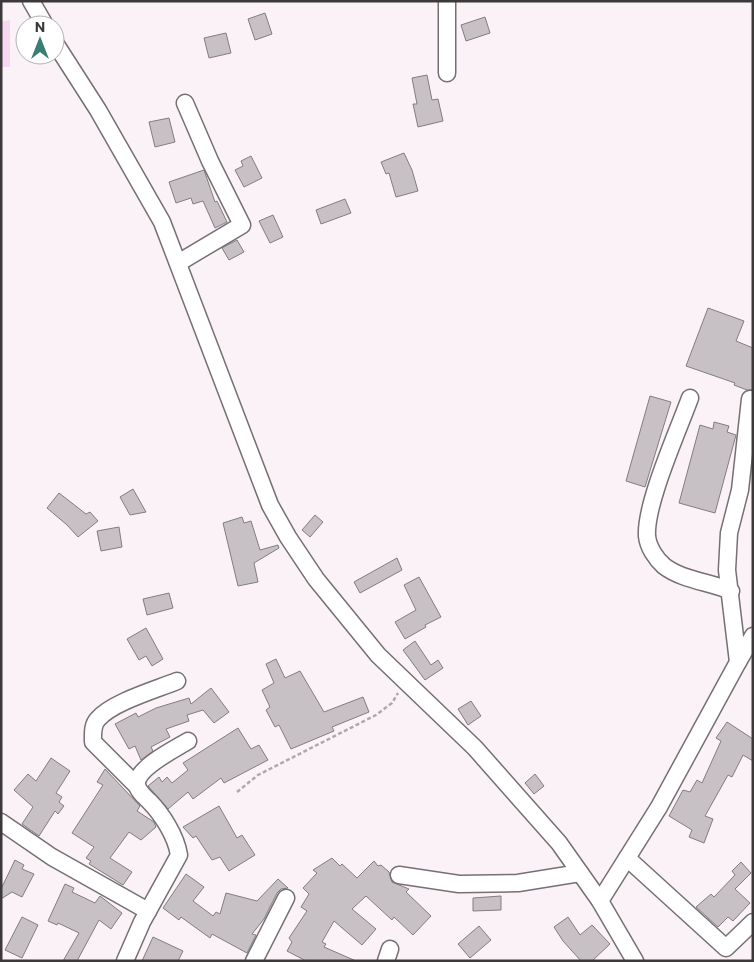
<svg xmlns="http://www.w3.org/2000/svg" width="754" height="962" font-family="Commissioner,sans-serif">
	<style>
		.green { fill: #f7d8f0 }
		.building { fill: #c7c0c5; stroke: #837c81 }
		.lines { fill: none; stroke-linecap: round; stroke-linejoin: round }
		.minor-casing { stroke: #766f74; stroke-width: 19 }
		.path { stroke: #afa9ad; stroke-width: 2.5; stroke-dasharray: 4 2.5; stroke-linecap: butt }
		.minor { stroke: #fff; stroke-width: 16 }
	</style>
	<rect width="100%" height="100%" fill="#faf2f7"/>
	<!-- green -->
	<polygon class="green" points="10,20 10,67 1,67 1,22"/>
	<!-- building -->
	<g class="building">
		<polygon points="265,13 272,34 255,40 248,19"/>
		<polygon points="485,17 490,33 466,41 461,25"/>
		<polygon points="226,33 231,53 209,58 204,38"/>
		<polygon points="427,75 432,100 438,99 443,121 418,127 413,104 417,104 412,78"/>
		<polygon points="169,118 175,142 155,147 149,122"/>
		<polygon points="404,153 412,170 418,191 396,197 389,173 386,174 381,162"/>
		<polygon points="251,156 262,178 244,187 235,170 243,166 241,161"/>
		<polygon points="204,170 215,202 217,201 227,222 215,228 203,201 193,204 191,198 176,203 169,182"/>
		<polygon points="345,199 351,213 321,224 316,210"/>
		<polygon points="273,215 283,237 270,243 259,221"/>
		<polygon points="237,240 244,252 229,260 222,248"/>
		<polygon points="708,308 744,321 736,341 753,348 753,390 747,390 734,385 735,383 686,366"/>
		<polygon points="650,396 671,402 645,487 626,481"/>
		<polygon points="714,422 729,426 727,432 736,435 715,513 679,503 700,425 713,429"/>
		<polygon points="133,489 146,512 130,515 120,497"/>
		<polygon points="59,493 86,514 90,512 98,521 78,537 67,525 47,508"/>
		<polygon points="315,515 323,522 310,537 302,530"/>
		<polygon points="242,517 244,523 251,521 260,550 278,545 279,548 254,563 258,582 238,586 223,523"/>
		<polygon points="119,527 122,547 101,551 97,531"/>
		<polygon points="397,558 402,570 360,593 354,582"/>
		<polygon points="419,577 441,617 425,625 426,627 405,639 395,622 416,610 404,585"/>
		<polygon points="169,593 173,608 147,615 143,599"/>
		<polygon points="146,628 163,659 152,666 146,656 139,660 127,639"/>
		<polygon points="415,641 431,665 438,660 443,668 425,680 403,650"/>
		<polygon points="276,659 285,678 300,671 324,712 363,697 369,712 332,727 334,731 291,749 279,725 275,727 266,710 270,707 262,690 274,683 266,664"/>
		<polygon points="211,688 229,712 214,723 203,710 187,715 189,721 166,729 170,737 151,747 153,751 141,760 135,746 129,749 115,724 136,713 138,717 156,708 189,698 191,704"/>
		<polygon points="471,701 481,716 468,725 458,709"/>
		<polygon points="727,722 753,739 753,761 743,755 732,777 728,775 705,816 713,819 704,843 689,837 692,830 669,816 683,790 690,792 697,780 702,783 721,741 716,738"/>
		<polygon points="238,728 251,749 259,745 268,760 224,783 221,778 193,799 188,792 168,809 148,786 159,777 162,782 167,777 172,783 188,770 183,763"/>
		<polygon points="51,758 70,771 56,793 62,797 59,802 64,806 58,814 55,811 39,836 22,824 33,807 14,790 28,774 36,781"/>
		<polygon points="105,769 140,806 137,811 154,822 156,827 141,840 129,832 110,858 132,872 123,885 89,864 91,861 86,858 94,847 72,833 103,785 97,782"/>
		<polygon points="535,774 544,786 534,794 525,783"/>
		<polygon points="219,806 237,838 242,835 255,855 229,871 220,857 212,860 196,836 193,838 183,827"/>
		<polygon points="332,858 340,866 342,864 357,878 374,861 378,866 381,865 389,872 392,882 409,889 406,892 431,916 413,935 394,917 392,920 366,896 352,909 376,929 362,945 334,921 322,942 326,944 324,947 356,961 306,961 287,951 292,942 289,938 307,911 301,907 309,894 303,888 317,873 313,870"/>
		<polygon points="15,860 24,865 22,869 34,874 22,897 12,892 1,899 1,889"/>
		<polygon points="741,862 751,873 735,889 750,903 733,921 728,917 718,927 696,907 711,894 714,897 735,875 732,871"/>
		<polygon points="186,874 204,887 193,901 213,916 216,912 220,914 226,893 257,901 278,879 288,888 281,889 277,893 264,919 252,934 256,935 247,953 212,934 210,938 181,917 179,920 163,908"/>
		<polygon points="65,884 74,888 72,892 95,903 100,896 122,913 111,929 99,920 77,961 63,961 79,933 58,923 57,925 48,921"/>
		<polygon points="501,896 501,910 473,911 473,898"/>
		<polygon points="22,917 38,925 22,958 5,950"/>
		<polygon points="568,917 580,935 592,925 610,944 592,961 581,961 563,941 554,927"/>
		<polygon points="479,926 491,940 470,958 458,944"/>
		<polygon points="153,937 183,951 178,961 142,961"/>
	</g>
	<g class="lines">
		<!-- minor casing -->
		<g class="minor-casing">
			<g id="minor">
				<polyline points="31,1 45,25"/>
				<polyline points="447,1 447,73"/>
				<polyline points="55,43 98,110 162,222 270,505 288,537 316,579 378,655 475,748 559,843 600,901 635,961"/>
				<polyline points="178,263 242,225 210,161 185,103"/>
				<path d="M 690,398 C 678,431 645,504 647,536 C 648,547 656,559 664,566 C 682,580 710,582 731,591"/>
				<polyline points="738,662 753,636"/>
				<path d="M 136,785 L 93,742 C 93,734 92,725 98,719 C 113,702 155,690 177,681"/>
				<polyline points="1,822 52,857 148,911"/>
				<polyline points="627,858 726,948 753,922"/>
				<polyline points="399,875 459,884 518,883 580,873"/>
				<polyline points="600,901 659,807 738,662 727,570 729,533 740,490 750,399"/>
				<path d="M 125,961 L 142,922 L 179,855 C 176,836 162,814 149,801 C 144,796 136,790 137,782 C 140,766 175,749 188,741"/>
				<polyline points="254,961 286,898"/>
				<polyline points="386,961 390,949"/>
			</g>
		</g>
		<!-- path -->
		<polyline class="path" points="237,792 258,775 376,715 392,703 398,693"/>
		<!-- minor -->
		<use href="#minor" class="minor"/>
	</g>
	<!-- border -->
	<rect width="754" height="962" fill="none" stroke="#3c393b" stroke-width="5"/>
	<!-- north arrow -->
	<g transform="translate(40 40)"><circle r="24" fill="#ffffff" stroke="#b1b0b1"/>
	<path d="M0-4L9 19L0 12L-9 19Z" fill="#387e74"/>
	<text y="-8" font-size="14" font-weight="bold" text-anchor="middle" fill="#3c393b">N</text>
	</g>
</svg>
